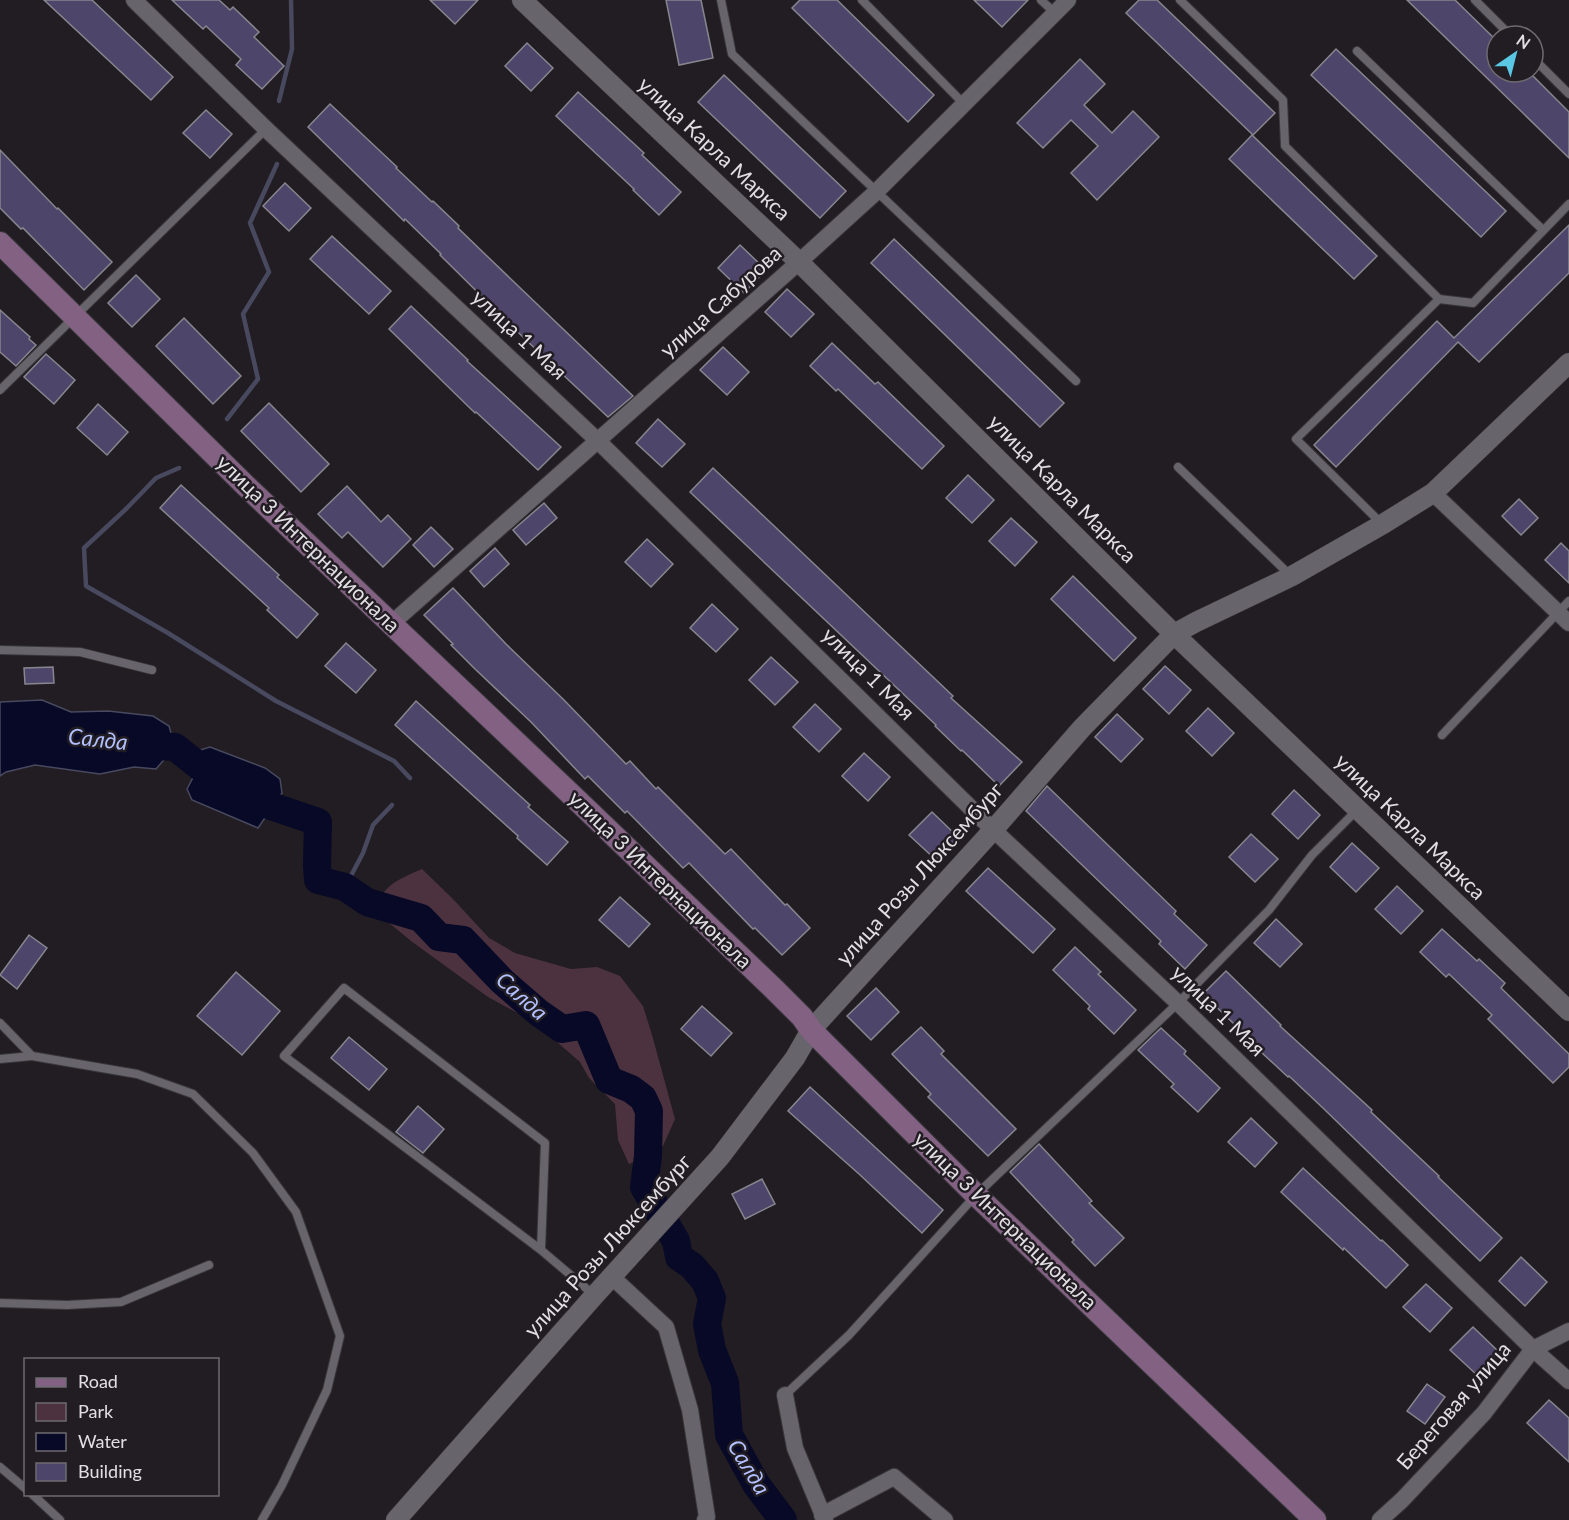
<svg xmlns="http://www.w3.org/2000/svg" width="1569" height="1520" font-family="Lato,sans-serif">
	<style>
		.green { fill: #4c323f }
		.water { fill: #070926; stroke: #48495f; stroke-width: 1.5 }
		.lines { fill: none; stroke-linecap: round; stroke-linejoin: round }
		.stream { stroke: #48495f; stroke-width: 4.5 }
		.river { stroke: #070926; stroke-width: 28 }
		.building { fill: #4d466a; stroke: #87868e; stroke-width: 1.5 }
		.service-casing { stroke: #39373c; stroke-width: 10 }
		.minor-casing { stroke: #39373c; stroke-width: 18 }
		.tertiary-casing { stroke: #39373c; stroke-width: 21 }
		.secondary-casing { stroke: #39373c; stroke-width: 24 }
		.service { stroke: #68646b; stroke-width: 8 }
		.minor { stroke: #68646b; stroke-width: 16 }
		.tertiary { stroke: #68646b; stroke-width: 20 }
		.secondary { stroke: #826182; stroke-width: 22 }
		.labels { text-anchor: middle; stroke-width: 5; stroke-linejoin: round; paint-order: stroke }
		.street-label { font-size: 21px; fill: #e1dfe3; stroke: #211d23 }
		.water-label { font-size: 22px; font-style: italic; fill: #b2c0ff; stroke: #211d23 }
	</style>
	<rect width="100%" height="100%" fill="#211d23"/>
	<!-- green -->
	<path class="green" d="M 422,869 L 453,899 L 489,938 L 515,953 L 571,969 L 597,967 L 620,976 L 643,1006 L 652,1035 L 675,1119 L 663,1146 L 648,1156 L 629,1164 L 618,1140 L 615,1104 L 589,1078 L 580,1062 L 534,1022 L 488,997 L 411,941 L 377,913 C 379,885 400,879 422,869 Z"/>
	<!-- water -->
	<g class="water">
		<polygon points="42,700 71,712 108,711 153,716 169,726 175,747 156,769 134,767 100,774 35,765 6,772 0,776 0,702"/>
		<polygon points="210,747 265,768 280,779 282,793 258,828 192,800 187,789 199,766 200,750"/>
	</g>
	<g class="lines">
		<!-- stream -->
		<g class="stream">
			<polyline points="279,101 292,49 291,0"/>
			<polyline points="227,419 258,379 243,314 269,272 250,223 277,164"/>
			<polyline points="179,468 156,478 127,508 84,548 86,586 168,633 276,701 394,761 410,778"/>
			<polyline points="345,887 363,853 373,825 392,805"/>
		</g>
		<!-- river -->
		<polyline class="river" points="137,745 175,747 199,766 271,806 318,822 317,866 318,880 345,887 367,902 421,918 439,937 463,940 502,981 539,1013 562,1029 586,1025 609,1080 631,1089 643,1098 649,1111 648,1156 644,1187 676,1241 679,1257 692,1266 705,1281 712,1298 707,1324 712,1350 725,1383 729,1435 756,1484 783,1520"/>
	</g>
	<!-- building -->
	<g class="building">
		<polygon points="44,0 92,0 173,77 151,100"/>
		<polygon points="172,0 219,0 230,10 233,7 259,32 254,37 284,66 262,89 236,65 241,59 206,26 203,29"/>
		<polygon points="430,0 478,0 455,24"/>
		<polygon points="666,0 701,0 713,58 679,65"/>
		<polygon points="800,0 837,0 934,95 908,122 792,8"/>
		<polygon points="974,0 1028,0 1002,27"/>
		<polygon points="1139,0 1157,0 1275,113 1253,135 1126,13"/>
		<polygon points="1407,0 1455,0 1497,41 1497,72 1529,72 1569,112 1569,158"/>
		<polygon points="527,43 553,68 531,91 505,66"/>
		<polygon points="1336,49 1506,211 1481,237 1311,75"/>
		<polygon points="1080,59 1105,84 1084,105 1112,133 1133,111 1159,137 1097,200 1071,173 1098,146 1071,120 1043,148 1017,123"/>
		<polygon points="724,75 846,191 820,218 698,102"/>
		<polygon points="578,92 644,153 642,155 681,192 659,215 633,190 634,189 556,116"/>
		<polygon points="330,104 397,167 396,168 432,202 433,201 459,226 458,228 488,257 633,396 608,417 526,340 440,255 441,254 405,219 404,221 308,127"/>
		<polygon points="206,110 232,134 210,158 183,133"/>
		<polygon points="1252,135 1377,256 1354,279 1229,159"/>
		<polygon points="0,150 57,209 58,208 112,262 84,290 23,228 21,229 0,208"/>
		<polygon points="285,183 311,208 289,231 263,206"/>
		<polygon points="1569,225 1569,273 1479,362 1458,342 1336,467 1314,445 1437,321 1454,338"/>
		<polygon points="332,236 391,291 369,314 310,259"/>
		<polygon points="894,239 1064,403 1040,427 871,263"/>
		<polygon points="740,245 766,270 744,293 718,268"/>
		<polygon points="136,275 160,299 132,327 108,303"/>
		<polygon points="787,289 814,314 791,337 765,312"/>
		<polygon points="411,306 468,360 467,361 561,447 538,470 476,412 475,413 389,329"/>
		<polygon points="0,310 30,337 29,339 36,345 16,366 0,352"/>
		<polygon points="184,318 241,376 213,404 156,346"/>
		<polygon points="832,343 875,384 878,382 944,446 922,469 838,389 836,391 810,366"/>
		<polygon points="723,347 749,372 727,395 700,370"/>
		<polygon points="46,354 75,380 54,404 24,377"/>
		<polygon points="269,403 329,464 301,492 241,431"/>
		<polygon points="98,404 128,432 107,455 77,428"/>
		<polygon points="658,419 685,444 662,467 636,443"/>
		<polygon points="713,468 953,696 951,698 1022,762 999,786 962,750 961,751 935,726 936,725 690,492"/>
		<polygon points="968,475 994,500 972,523 946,498"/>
		<polygon points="181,485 279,575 277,577 318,614 297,638 267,610 269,608 160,508"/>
		<polygon points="347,486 381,522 388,515 411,539 383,567 348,532 342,538 318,514"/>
		<polygon points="1519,499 1538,518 1521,535 1502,516"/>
		<polygon points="544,503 557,518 526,545 513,530"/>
		<polygon points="1011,518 1037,542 1015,566 989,541"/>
		<polygon points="431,527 453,549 434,567 413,545"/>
		<polygon points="647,539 673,564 651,587 625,562"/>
		<polygon points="1561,543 1569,551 1569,583 1545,560"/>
		<polygon points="495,548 509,564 484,587 470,571"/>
		<polygon points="1073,576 1136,638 1114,661 1051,599"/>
		<polygon points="453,588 506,644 563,699 626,764 630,761 656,789 658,787 725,854 731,849 785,905 787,904 810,928 782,955 755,928 753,929 689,863 683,868 627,811 625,813 588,776 585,779 531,722 475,669 451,645 453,644 424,615"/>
		<polygon points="712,604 738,629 716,652 690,628"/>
		<polygon points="346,643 376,670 356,693 325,666"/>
		<polygon points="771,657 798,682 775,705 749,680"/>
		<polygon points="1165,666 1191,690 1169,714 1143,689"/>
		<polygon points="53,667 54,683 25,684 24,668"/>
		<polygon points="416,701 530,805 528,807 568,842 547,865 517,838 518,836 395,725"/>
		<polygon points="815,704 841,729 819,752 793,727"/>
		<polygon points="1208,708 1234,733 1212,756 1186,731"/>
		<polygon points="1117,714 1143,739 1121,762 1095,737"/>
		<polygon points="864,753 890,777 868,801 842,776"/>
		<polygon points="1047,786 1176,911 1174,914 1207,945 1185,969 1159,944 1161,941 1026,811"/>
		<polygon points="1294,790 1320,815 1298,839 1272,814"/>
		<polygon points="932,812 958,837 936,860 909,835"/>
		<polygon points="1251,834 1278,859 1255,882 1229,857"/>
		<polygon points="1352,843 1379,868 1356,892 1330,867"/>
		<polygon points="988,868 1055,929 1033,953 966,891"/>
		<polygon points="1397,886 1423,911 1401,934 1375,909"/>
		<polygon points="620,897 650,924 629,947 599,920"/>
		<polygon points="1276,919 1302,944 1280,967 1254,943"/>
		<polygon points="1442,929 1477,961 1479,959 1505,983 1501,988 1569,1054 1569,1067 1553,1083 1488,1019 1492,1015 1449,974 1446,977 1420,952"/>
		<polygon points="29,935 47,948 17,989 0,975"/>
		<polygon points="1075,947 1101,972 1098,974 1136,1010 1114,1034 1088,1009 1090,1006 1053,970"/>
		<polygon points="1226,971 1281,1025 1280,1026 1372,1110 1371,1112 1439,1176 1438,1177 1502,1238 1480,1261 1324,1109 1289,1076 1288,1077 1261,1052 1262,1051 1203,994"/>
		<polygon points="236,972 280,1011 242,1055 197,1016"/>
		<polygon points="876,988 899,1012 871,1040 847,1016"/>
		<polygon points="702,1006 732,1033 711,1056 681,1029"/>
		<polygon points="921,1027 944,1051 941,1054 1016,1129 988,1156 928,1097 931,1094 892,1054"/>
		<polygon points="1161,1028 1186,1051 1184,1054 1220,1088 1198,1112 1171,1087 1174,1084 1138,1050"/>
		<polygon points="349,1037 387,1069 369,1090 331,1058"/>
		<polygon points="810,1087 943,1210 922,1233 859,1174 788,1111"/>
		<polygon points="418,1106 444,1129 423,1153 396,1132"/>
		<polygon points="1251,1118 1277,1143 1255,1167 1228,1142"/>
		<polygon points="1039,1144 1092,1201 1089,1203 1124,1238 1095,1266 1072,1242 1074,1240 1010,1172"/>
		<polygon points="1303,1168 1381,1241 1382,1240 1408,1265 1386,1288 1344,1248 1343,1250 1281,1192"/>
		<polygon points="762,1179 775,1204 745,1219 732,1194"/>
		<polygon points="1521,1257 1547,1282 1525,1306 1499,1281"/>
		<polygon points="1426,1284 1452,1308 1430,1332 1403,1307"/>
		<polygon points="1473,1327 1499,1352 1477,1375 1450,1350"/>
		<polygon points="1427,1384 1445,1397 1425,1424 1407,1411"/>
		<polygon points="1549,1400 1569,1418 1569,1462 1527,1423"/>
	</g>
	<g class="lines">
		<!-- service casing -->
		<g class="service-casing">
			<g id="service">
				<polyline points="721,0 732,54 1076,381"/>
				<polyline points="862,0 964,104"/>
				<polyline points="1041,0 1055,13"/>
				<polyline points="1180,0 1283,100 1285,146 1439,299 1473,303 1569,204"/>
				<polyline points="1475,0 1511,36"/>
				<polyline points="1357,51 1543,230"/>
				<polyline points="1533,58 1569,94"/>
				<polyline points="0,390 266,129"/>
				<polyline points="1178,467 1291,576"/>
				<polyline points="1382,524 1296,439 1439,299"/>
				<polyline points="0,650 80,652 152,670"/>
				<polyline points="1442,735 1569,601"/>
				<polyline points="0,1023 32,1056 137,1074 193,1094 253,1153 296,1212 340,1336 327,1390 282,1485 262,1520"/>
				<polyline points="0,1059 32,1056"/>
				<polyline points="541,1250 284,1056 344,988 545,1143 541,1250 594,1295"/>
				<polyline points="0,1303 67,1305 121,1302 209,1265"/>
				<polyline points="785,1395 849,1335 976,1195 1178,1003 1269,910 1312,855 1357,810"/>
				<polyline points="0,1467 26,1489"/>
				<polyline points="32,1494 60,1520"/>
			</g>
		</g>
		<!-- minor casing -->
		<g class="minor-casing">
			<g id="minor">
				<polyline points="134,0 266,129 598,441 984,821 1178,1003 1533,1349 1569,1381"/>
				<polyline points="1433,493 1569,623"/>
				<polyline points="391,624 799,262 876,192 1068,0"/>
				<polyline points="612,1277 666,1327 690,1410 707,1517 705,1520"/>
				<polyline points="785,1395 795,1448 825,1520"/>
				<polyline points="822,1515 894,1477 945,1520"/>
				<polyline points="1380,1520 1402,1500 1484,1413 1533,1349 1569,1331"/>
			</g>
		</g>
		<!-- tertiary casing -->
		<g class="tertiary-casing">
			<g id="tertiary">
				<polyline points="522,0 799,262 1174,634 1569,1011"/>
				<polyline points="396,1520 594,1296 720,1157 795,1058 811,1030 994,829 1082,728 1174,634 1196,622 1292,576 1383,524 1433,493 1569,363"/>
			</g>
		</g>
		<!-- secondary casing -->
		<g class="secondary-casing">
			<polyline id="secondary" points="0,243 245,485 579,802 776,991 802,1017 811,1030 976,1195 1315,1520"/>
		</g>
		<!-- service -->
		<use href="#service" class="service"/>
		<!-- minor -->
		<use href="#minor" class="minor"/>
		<!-- tertiary -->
		<use href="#tertiary" class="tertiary"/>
		<!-- secondary -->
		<use href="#secondary" class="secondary"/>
	</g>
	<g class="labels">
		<!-- street labels -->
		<g class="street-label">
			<text transform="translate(714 149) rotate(43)" y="7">улица Карла Маркса</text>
			<text transform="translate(721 302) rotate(-42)" y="7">улица Сабурова</text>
			<text transform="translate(519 335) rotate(43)" y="7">улица 1 Мая</text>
			<text transform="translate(1062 489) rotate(45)" y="7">улица Карла Маркса</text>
			<text transform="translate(308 544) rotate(44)" y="7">улица 3 Интернационала</text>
			<text transform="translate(868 674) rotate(45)" y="7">улица 1 Мая</text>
			<text transform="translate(1410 827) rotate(44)" y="7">улица Карла Маркса</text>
			<text transform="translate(920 874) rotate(-48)" y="7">улица Розы Люксембург</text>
			<text transform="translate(660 880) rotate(44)" y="7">улица 3 Интернационала</text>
			<text transform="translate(1218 1011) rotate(44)" y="7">улица 1 Мая</text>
			<text transform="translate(1005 1221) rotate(44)" y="7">улица 3 Интернационала</text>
			<text transform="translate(608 1246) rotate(-48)" y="7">улица Розы Люксембург</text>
			<text transform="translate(1454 1406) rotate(-49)" y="7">Береговая улица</text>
		</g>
		<!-- water labels -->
		<g class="water-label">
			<text transform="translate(98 739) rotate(6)" y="8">Салда</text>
			<text transform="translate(522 996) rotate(42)" y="8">Салда</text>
			<text transform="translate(749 1467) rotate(59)" y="8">Салда</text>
		</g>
	</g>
	<!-- legend -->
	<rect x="24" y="1358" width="195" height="138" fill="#211d23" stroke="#6e6b70" stroke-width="1.5"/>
	<rect x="36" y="1378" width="30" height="9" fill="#826182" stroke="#6e6b70" stroke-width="1.5"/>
	<text x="78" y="1388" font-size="18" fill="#e1dfe3">Road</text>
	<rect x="36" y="1403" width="30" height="18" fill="#4c323f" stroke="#6e6b70" stroke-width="1.5"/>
	<text x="78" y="1418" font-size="18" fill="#e1dfe3">Park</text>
	<rect x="36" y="1433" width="30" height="18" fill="#070926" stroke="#6e6b70" stroke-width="1.5"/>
	<text x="78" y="1448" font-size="18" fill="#e1dfe3">Water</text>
	<rect x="36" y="1463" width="30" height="18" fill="#4d466a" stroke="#6e6b70" stroke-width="1.5"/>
	<text x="78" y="1478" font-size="18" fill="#e1dfe3">Building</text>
	<!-- north arrow -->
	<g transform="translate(1515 54) rotate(35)"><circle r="28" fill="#211d23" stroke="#6e6b70" stroke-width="1.5"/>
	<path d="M0-4.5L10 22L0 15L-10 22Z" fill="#5ac8e5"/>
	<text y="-9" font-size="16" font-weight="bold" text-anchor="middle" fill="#e1dfe3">N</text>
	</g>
</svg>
